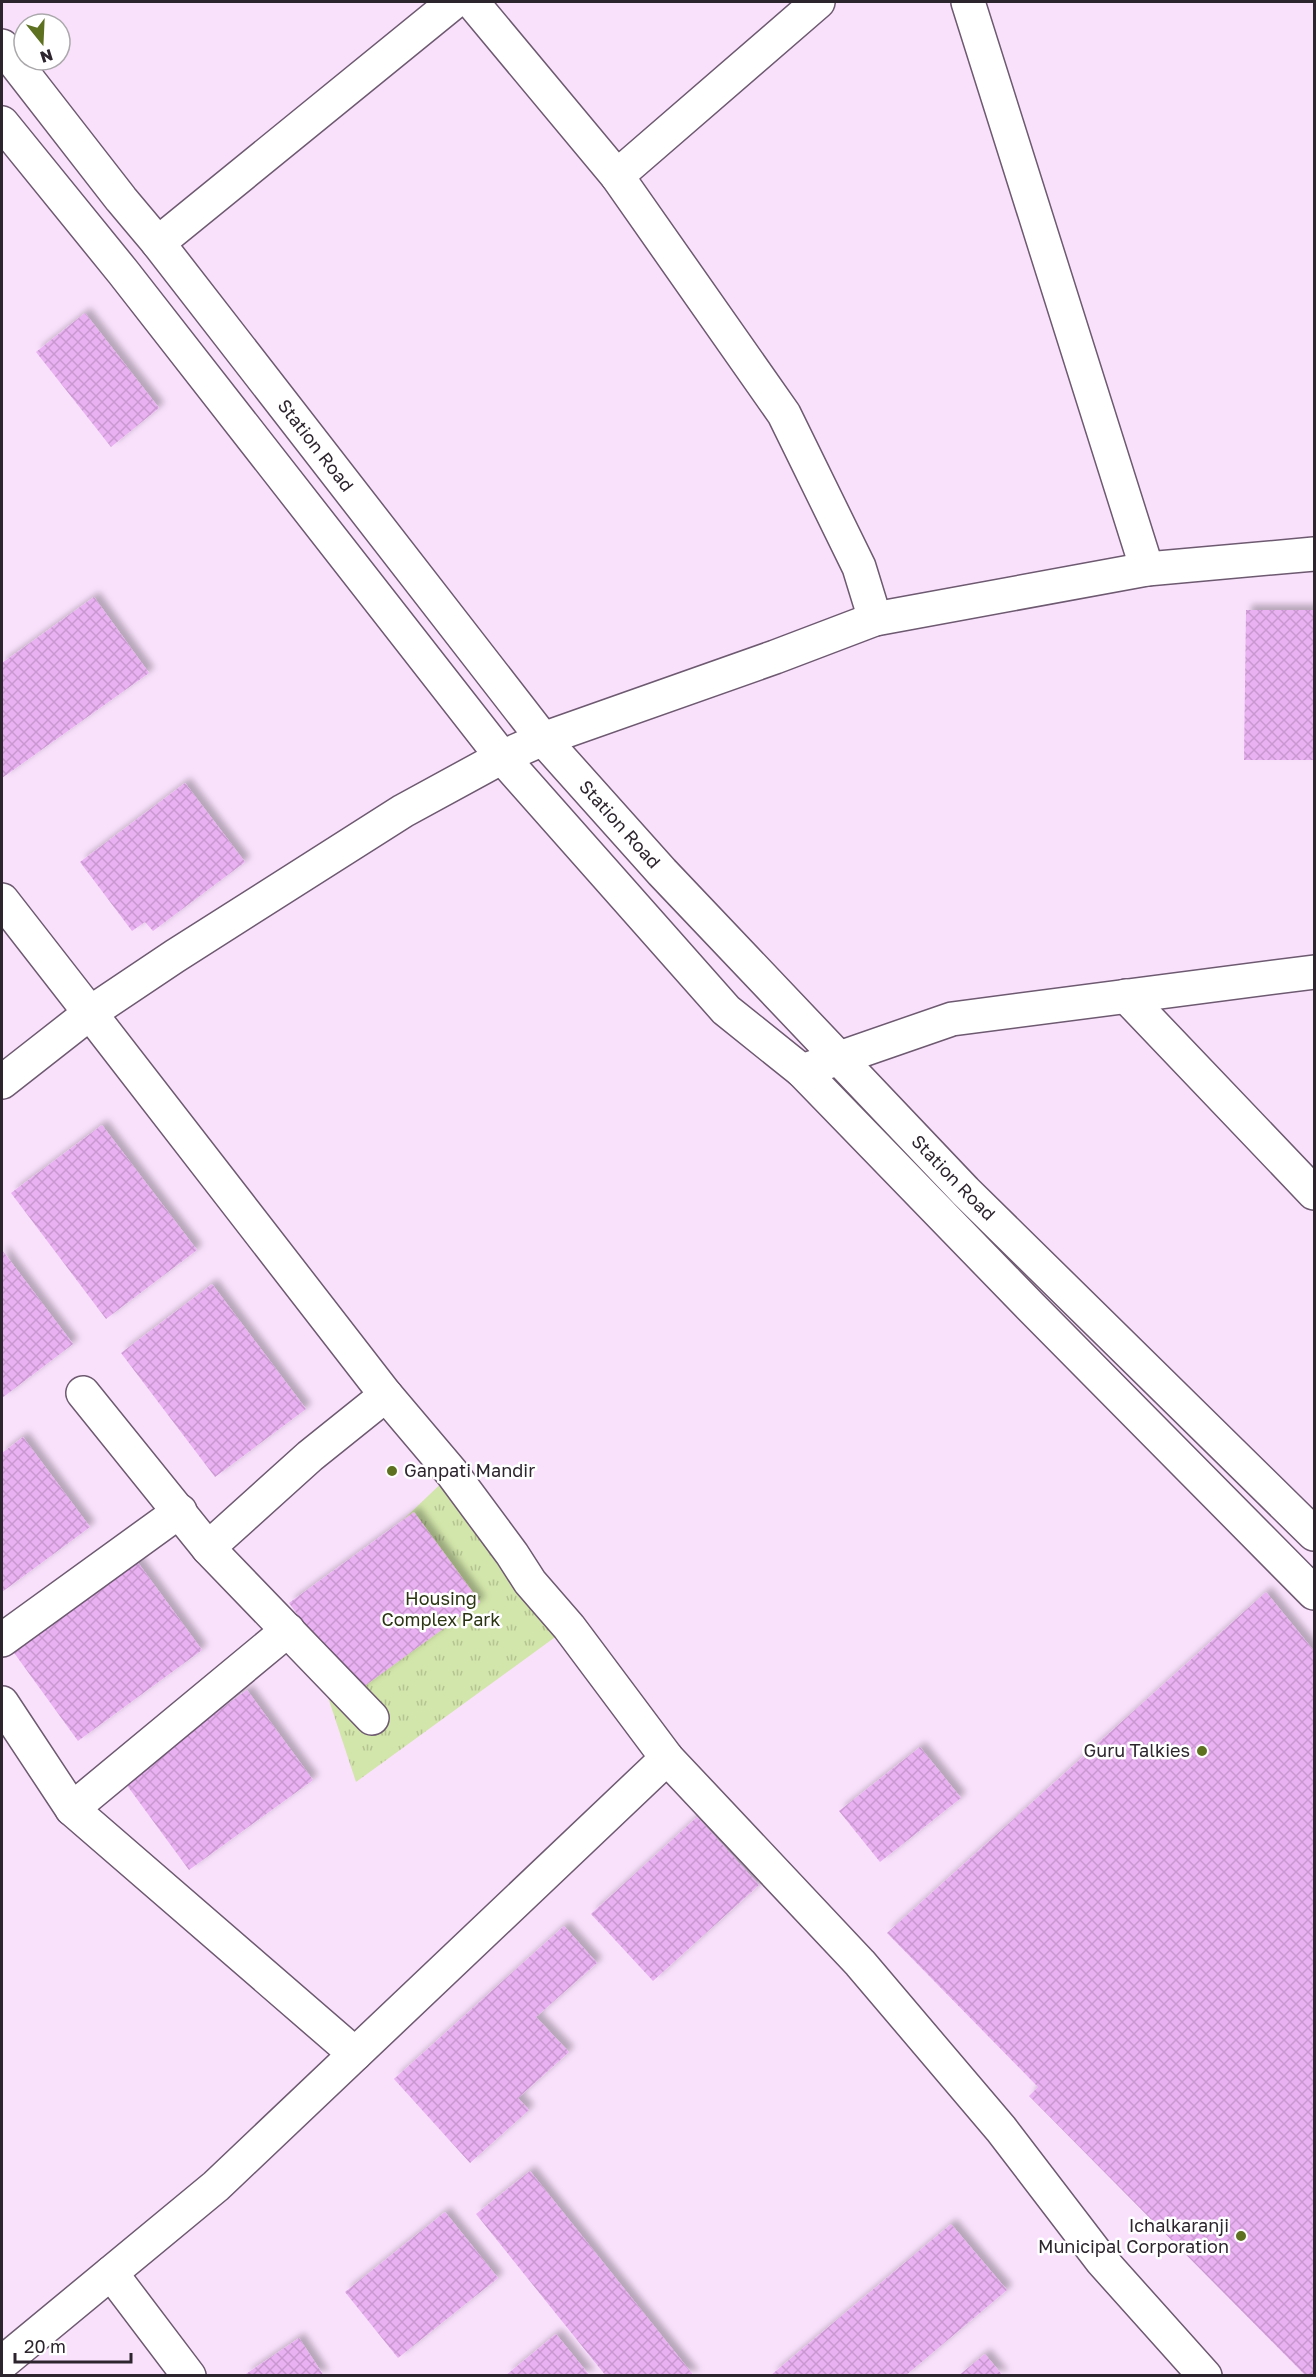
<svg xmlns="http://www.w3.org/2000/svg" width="1316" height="2377" font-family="'Golos Text',sans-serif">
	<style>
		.park { fill: url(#park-tufts) }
		.building { fill: url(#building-cross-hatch); filter: url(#shadow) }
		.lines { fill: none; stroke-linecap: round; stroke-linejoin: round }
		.street-casing { stroke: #6d5970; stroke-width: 36 }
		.secondary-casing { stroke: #6d5970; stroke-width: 36 }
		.street { stroke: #fff; stroke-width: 33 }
		.secondary { stroke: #fff; stroke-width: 33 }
		.poi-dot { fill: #5d7121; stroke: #fff; stroke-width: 2 }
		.labels { text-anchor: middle; stroke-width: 5; stroke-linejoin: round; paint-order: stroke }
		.street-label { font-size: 18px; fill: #2d252e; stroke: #fff }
		.poi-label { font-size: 18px; fill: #2d252e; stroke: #fff; text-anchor: end }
		.park-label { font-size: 18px; fill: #2a3412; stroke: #fff }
	</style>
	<defs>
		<pattern id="park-tufts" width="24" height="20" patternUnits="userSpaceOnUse" patternTransform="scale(1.5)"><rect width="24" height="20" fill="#d2e5aa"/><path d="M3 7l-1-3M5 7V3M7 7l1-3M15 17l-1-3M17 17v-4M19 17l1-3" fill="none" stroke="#b5c493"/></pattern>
		<pattern id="building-cross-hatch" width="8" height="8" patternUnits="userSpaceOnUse" patternTransform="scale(1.5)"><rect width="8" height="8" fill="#eab1f2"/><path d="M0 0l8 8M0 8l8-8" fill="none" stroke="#c998d0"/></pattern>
		<filter id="shadow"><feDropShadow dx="5.5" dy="-5.5" stdDeviation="3" flood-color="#0004"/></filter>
	</defs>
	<rect width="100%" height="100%" fill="#f9e1fc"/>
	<!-- park -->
	<polygon class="park" points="452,1473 569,1627 356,1782 322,1679 288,1630"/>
	<!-- building -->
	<g class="building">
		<polygon points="85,313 159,408 111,447 36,352"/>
		<polygon points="94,597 149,673 2,778 2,663"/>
		<polygon points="1246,610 1314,610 1314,760 1244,760"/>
		<polygon points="185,783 245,862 153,931 145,922 132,931 80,862"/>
		<polygon points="102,1125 197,1250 106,1319 11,1193"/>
		<polygon points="2,1250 73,1344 2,1398"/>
		<polygon points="212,1284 306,1409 215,1477 121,1353"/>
		<polygon points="23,1437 90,1527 2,1592 2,1453"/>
		<polygon points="414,1512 480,1602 355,1693 289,1603"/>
		<polygon points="136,1560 202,1650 78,1741 12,1650"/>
		<polygon points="1266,1592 1314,1651 1314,2376 1306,2376 1029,2096 1038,2087 887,1933"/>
		<polygon points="247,1690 313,1780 189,1870 123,1780"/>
		<polygon points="920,1747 961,1798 880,1862 839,1811"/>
		<polygon points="697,1817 759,1885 653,1981 591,1914"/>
		<polygon points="564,1926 597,1963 536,2017 569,2052 518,2098 529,2110 470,2163 394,2079"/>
		<polygon points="530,2171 694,2376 606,2376 476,2214"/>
		<polygon points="445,2212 498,2278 398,2358 345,2292"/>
		<polygon points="951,2224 1007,2290 905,2376 770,2376"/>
		<polygon points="556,2334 590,2376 505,2376"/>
		<polygon points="299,2338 324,2376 243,2376"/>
		<polygon points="985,2354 1003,2376 958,2376"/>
	</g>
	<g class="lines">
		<!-- street casing -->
		<g class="street-casing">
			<g id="street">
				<polyline points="472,2 617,176"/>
				<polyline points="818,2 617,176 784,414 859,567 875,619"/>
				<polyline points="968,2 1147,569"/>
				<polyline points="158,243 454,2"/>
				<polyline points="1126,996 1314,1193"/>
				<polyline points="90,1013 386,1395 452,1473 512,1554 530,1582 569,1627 667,1758 860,1963 1001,2129 1102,2261 1205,2376"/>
				<polyline points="802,1071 952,1019 1314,972"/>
				<polyline points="83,1393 208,1548 372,1718"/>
				<polyline points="208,1548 310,1456 386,1395"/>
				<polyline points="2,1640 180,1511"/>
				<polyline points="2,1703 72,1809 355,2054"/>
				<polyline points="72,1809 288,1630"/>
				<polyline points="111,2273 189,2376"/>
				<polyline points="2,2363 216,2186 667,1758"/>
			</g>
		</g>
		<!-- secondary casing -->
		<g class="secondary-casing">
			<g id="secondary">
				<path id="s1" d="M 2,46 L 121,199 L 158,243 L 543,739 L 662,872 L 965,1191 L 1314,1534"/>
				<polyline points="2,123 123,272 502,757 726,1010 802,1071 1030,1306 1314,1593"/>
				<polyline points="2,900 90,1013"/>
				<polyline points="2,1082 90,1013 175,956 403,811 502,757 543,739 775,657 875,619 1147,569 1314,554"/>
			</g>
		</g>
		<!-- street -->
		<use href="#street" class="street"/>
		<!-- secondary -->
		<use href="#secondary" class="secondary"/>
	</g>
	<!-- markers -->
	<g class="poi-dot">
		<circle cx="392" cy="1471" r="6"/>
		<circle cx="1202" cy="1751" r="6"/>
		<circle cx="1241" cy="2236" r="6"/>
	</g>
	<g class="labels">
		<!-- street labels -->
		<g class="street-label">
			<text dy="6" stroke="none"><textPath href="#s1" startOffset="508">Station Road</textPath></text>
			<text dy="6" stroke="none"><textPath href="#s1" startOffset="994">Station Road</textPath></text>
			<text dy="6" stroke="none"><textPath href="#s1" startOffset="1480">Station Road</textPath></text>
		</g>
		<!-- poi labels -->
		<g class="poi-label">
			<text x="404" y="1477" text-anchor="start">Ganpati Mandir</text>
			<text x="1190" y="1757">Guru Talkies</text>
			<text x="1229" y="2232">Ichalkaranji<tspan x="1229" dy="21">Municipal Corporation</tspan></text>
		</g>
		<!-- park labels -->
		<g class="park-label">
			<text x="441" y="1605">Housing<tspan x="441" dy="21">Complex Park</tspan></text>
		</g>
	</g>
	<!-- border -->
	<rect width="1316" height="2377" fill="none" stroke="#2d252e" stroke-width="6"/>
	<!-- north arrow -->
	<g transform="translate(42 42) rotate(162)"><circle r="28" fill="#ffffff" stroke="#aba8ab" stroke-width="1.5"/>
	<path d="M0-4.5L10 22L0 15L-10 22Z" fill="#5d7121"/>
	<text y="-9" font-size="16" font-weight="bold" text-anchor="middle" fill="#2d252e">N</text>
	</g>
	<!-- scale -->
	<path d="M15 2353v9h116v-9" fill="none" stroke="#2d252e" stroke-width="3"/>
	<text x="24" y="2353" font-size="18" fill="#2d252e" stroke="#ffffff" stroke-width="4.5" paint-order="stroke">20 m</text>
</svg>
